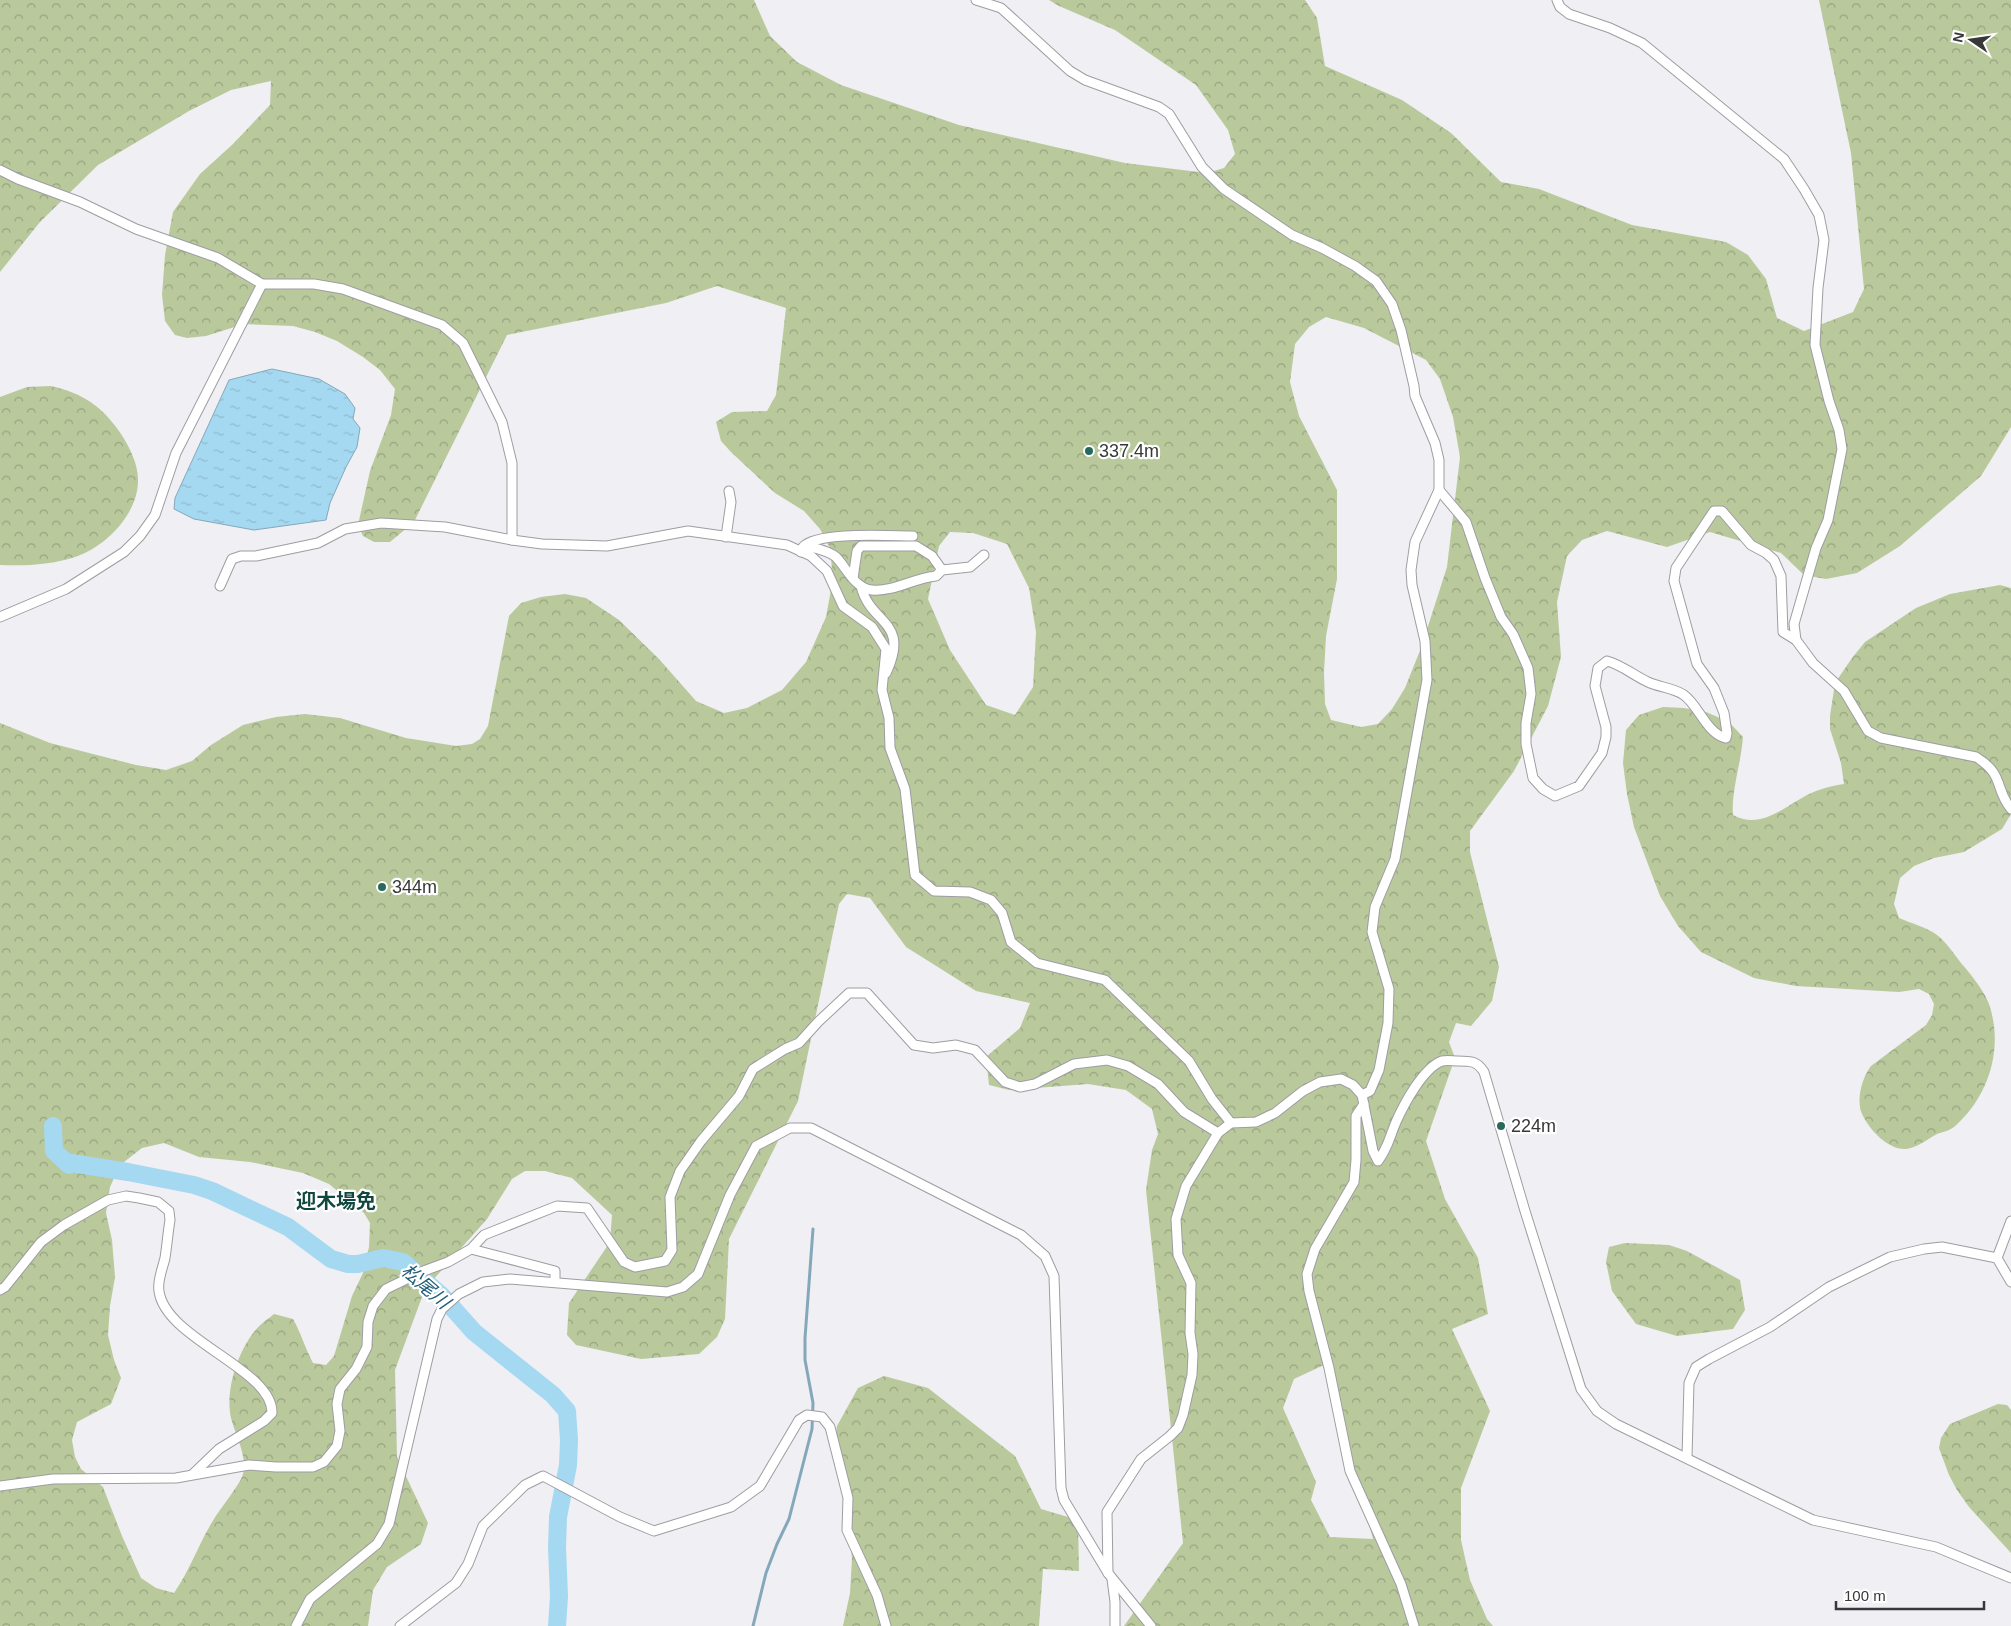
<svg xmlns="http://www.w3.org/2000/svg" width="2011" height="1626" font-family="Helvetica,'Noto Sans JP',sans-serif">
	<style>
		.forest { fill: url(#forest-crowns); fill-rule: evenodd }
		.water { fill: url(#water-ripples); stroke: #84a8ba }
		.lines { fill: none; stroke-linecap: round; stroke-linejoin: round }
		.stream { stroke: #84a8ba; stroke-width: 3 }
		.river { stroke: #a5d8f1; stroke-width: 18 }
		.minor-casing { stroke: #9d9da2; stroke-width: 11 }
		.minor { stroke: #fff; stroke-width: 9 }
		.poi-dot { fill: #276a5c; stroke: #fff; stroke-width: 2 }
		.labels { text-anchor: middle; stroke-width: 4.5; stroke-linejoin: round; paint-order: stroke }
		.poi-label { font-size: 18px; fill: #383839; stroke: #fff; text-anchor: start }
		.water-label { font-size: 19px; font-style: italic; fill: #235f79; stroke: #fff }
		.quarter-label { font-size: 20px; font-weight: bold; fill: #10483d; stroke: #fff }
	</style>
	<defs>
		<pattern id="forest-crowns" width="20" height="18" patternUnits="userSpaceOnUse" patternTransform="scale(1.25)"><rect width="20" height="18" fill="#b9c99c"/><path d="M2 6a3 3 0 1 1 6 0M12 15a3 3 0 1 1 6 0" fill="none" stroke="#97a480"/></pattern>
		<pattern id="water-ripples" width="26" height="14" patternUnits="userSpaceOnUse" patternTransform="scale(1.25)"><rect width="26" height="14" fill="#a5d8f1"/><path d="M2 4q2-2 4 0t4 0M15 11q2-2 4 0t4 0" fill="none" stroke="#8fbacf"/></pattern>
	</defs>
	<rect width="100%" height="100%" fill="#efeff4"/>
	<!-- forest -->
	<g class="forest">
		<path d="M 0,0 L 754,0 L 770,36 L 797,62 L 841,85 L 959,125 L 1125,163 L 1207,173 L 1224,168 L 1235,154 L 1228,130 L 1196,85 L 1115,30 L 1059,6 L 1049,0 L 1305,0 L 1317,18 L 1325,66 L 1402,100 L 1451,133 L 1501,182 L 1539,189 L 1632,225 L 1726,242 L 1748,255 L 1766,279 L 1777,318 L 1804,331 L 1853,312 L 1864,289 L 1851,153 L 1819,0 L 2011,0 L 2011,427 L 1981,476 L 1900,546 L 1857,573 L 1826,579 L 1804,575 L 1781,553 L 1710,532 L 1667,547 L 1607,531 L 1582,540 L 1567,556 L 1557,602 L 1561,657 L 1548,706 L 1514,771 L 1470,831 L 1470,852 L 1499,967 L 1492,1001 L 1471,1026 L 1456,1023 L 1449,1042 L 1455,1058 L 1426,1141 L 1445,1199 L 1478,1258 L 1488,1314 L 1452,1329 L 1490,1411 L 1461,1488 L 1461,1540 L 1470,1580 L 1487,1619 L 1493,1626 L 1124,1626 L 1183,1543 L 1146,1190 L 1152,1150 L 1158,1134 L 1152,1109 L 1126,1090 L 1088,1084 L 1009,1090 L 989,1085 L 986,1057 L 1020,1028 L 1030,1003 L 976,991 L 906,947 L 870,898 L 847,894 L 839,904 L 798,1101 L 729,1239 L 725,1319 L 717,1337 L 699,1354 L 641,1359 L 576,1345 L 567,1335 L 569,1303 L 610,1242 L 612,1215 L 572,1178 L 545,1171 L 525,1171 L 512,1179 L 487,1219 L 425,1289 L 395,1370 L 397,1457 L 428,1523 L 421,1544 L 387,1567 L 373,1590 L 368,1626 L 0,1626 L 0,723 L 50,743 L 136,765 L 166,770 L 192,761 L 211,745 L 243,725 L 276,717 L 305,714 L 340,718 L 406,738 L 456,746 L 472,744 L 480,739 L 488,726 L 509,616 L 521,603 L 541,597 L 565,594 L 586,598 L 619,620 L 659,659 L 696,701 L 724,713 L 747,708 L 782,690 L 806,662 L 826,617 L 833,579 L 830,548 L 820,529 L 804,511 L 775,493 L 731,452 L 721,441 L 716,422 L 732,412 L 767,411 L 776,395 L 786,308 L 717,286 L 666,303 L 507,335 L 414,522 L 390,542 L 374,542 L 363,536 L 358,525 L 370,471 L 391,415 L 395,389 L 380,370 L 363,357 L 337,341 L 315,332 L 293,326 L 244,324 L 206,336 L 187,338 L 175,335 L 165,321 L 162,295 L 165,255 L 173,212 L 200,174 L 233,144 L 270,105 L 271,81 L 231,90 L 189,111 L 98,165 L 40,222 L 0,272 ZM 1326,317 L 1364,328 L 1426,360 L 1440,379 L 1453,417 L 1460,457 L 1447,567 L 1421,648 L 1405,688 L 1392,709 L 1378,724 L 1361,727 L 1331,720 L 1325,704 L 1324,673 L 1326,636 L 1337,579 L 1337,490 L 1299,416 L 1290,382 L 1295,344 L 1309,327 ZM 950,532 L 973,533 L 1007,544 L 1029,588 L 1036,632 L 1033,687 L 1015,715 L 986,705 L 950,650 L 928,599 L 939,546 ZM 164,1143 L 199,1157 L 250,1162 L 303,1173 L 329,1184 L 364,1213 L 370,1223 L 369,1247 L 363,1273 L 352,1296 L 334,1356 L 326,1365 L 313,1363 C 305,1348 301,1333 293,1319 L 274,1314 C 268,1319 259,1325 254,1332 C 237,1353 225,1392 231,1418 C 235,1434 248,1458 243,1474 C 241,1483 220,1509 214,1519 C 199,1543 190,1570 174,1593 L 156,1588 L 141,1578 L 122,1536 L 103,1487 L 81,1469 L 75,1457 L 72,1440 L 77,1422 L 111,1404 L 121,1378 L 114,1360 L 108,1335 L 110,1306 L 115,1277 L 112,1240 L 106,1213 L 110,1187 L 120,1165 L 142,1148 ZM 1326,1364 L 1326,1365 L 1373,1539 L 1330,1537 L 1311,1500 L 1316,1482 L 1283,1408 L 1294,1379 Z"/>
		<path d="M 51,386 C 83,393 103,407 121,434 C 129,446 138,464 138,479 C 139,513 106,547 75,557 C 50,565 26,566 0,565 L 0,397 L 27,387 Z"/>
		<path d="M 2000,585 L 2011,588 L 2011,814 L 2002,829 L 1964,852 L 1934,858 L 1914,866 L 1900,878 L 1894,904 L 1899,918 C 1910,923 1927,927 1937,935 C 1946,942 1954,954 1961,963 C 1970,973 1985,992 1989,1004 C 2004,1048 1989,1097 1954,1127 C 1949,1131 1942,1132 1937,1134 C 1928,1139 1916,1148 1906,1149 C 1888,1150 1870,1130 1863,1116 C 1855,1101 1862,1078 1871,1066 L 1926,1025 L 1932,1015 L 1934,1004 L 1929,994 L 1919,989 L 1899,992 L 1796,986 L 1754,978 L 1701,952 L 1678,926 L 1660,896 L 1634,827 L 1627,794 L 1623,763 L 1626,730 L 1639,715 L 1663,707 L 1684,708 L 1706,712 L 1729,722 L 1743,737 C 1741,763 1731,792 1733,815 C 1760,830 1783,808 1807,795 C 1819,789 1831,786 1844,784 L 1841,763 L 1830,729 L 1830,716 L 1835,683 L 1852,658 L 1865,642 L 1916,608 L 1950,594 Z"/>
		<polygon points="1625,1243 1669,1245 1687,1251 1740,1280 1745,1310 1733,1329 1677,1336 1636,1324 1612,1291 1606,1262 1609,1247"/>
		<polygon points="884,1376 928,1388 1015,1456 1041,1509 1078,1520 1079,1571 1043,1569 1039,1626 843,1626 850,1593 852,1558 846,1499 834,1448 837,1426 858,1388"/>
		<polygon points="1998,1404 2007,1405 2011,1410 2011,1553 1969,1507 1957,1490 1949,1475 1939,1448 1941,1438 1950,1424"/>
	</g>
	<!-- water -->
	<polygon class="water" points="272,369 319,379 345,394 355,408 353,419 360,428 357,447 346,467 330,503 326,520 254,530 194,519 174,509 175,498 229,380"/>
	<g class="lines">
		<!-- stream -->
		<polyline class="stream" points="753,1626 766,1573 777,1544 789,1519 812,1429 813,1403 805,1360 805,1338 813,1229"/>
		<!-- river -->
		<polyline class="river" points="53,1126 54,1151 69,1165 71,1163 128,1172 194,1185 212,1191 288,1227 331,1259 348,1264 358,1264 383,1258 403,1262 442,1296 474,1332 553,1395 567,1411 569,1440 568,1465 558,1517 557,1548 559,1596 557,1626"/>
		<!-- minor casing -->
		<g class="minor-casing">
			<g id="minor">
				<polyline points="976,0 1001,8 1070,71 1085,80 1159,107 1169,114 1202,167 1224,189 1292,235 1322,248 1355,266 1376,281 1392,304 1401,330 1414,386 1415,396 1435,443 1439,460 1439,490 1415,542 1411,570 1412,585 1425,641 1427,680 1395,859 1375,907 1372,932 1389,989 1388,1023 1379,1070 1370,1091 1362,1095"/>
				<polyline points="1557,0 1560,7 1569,14 1610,28 1642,43 1784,159 1804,189 1819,215 1824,240 1818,288 1815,345 1829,401 1839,430 1842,449 1828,520 1816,548 1794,624 1796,640"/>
				<polyline points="0,170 18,179 80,202 136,229 218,258 262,284 314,284 343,289 442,325 463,343 502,422 512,463 512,540"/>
				<path d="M 1439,490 L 1466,522 L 1485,578 L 1501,617 L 1513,634 L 1528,668 L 1531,694 L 1526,723 L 1526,744 L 1533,778 L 1543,789 L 1555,796 L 1579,786 L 1602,753 L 1606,737 L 1606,727 L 1595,686 L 1598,668 L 1607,661 C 1622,665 1633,675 1648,682 C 1658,687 1674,688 1684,695 C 1699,706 1707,734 1726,738 L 1727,733 L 1724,713 L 1714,688 L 1697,664 L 1674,581 L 1676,568 L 1714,511 L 1722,511 L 1751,545 L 1766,553 L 1774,560 L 1781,576 L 1783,632 L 1796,640 L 1813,663 L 1844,691 L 1868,731 L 1881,738 L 1976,757 C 2005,775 1994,788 2011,809"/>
				<polyline points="726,537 731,502 729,491"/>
				<path d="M 803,547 C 817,531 891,536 913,536"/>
				<path d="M 801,552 L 811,547 C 819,549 829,551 836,557 C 846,567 855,589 872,590 C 894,592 914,578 936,576 L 942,570 L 970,567 L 984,555"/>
				<polyline points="853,578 857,551 861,546 916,546 932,556 942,570"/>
				<polyline points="220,586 232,559 241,556 256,556 318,543 345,529 381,523 445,527 512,540 542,544 607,546 688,531 787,545 811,556 827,571 843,606 872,627 886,649 882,690 889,718 890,748 905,789 915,875 934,891 970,892 991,900 1002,913 1011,942 1037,963 1105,980 1189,1061 1212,1099 1231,1123"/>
				<path d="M 861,586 C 870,625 911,620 886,673"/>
				<polyline points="0,617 66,589 124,552 140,536 155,515 176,453 262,284"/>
				<polyline points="1364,1104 1356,1116 1356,1160 1354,1182 1315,1249 1307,1274 1309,1291 1329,1368 1350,1471 1401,1584 1414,1626"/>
				<polyline points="2011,1221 1997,1258 2011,1282"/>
				<polyline points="471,1249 555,1271 555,1282"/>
				<path d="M 0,1290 L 5,1287 L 41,1242 L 64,1225 L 108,1200 L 126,1196 L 139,1198 L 158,1202 L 169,1211 L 170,1220 C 168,1232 167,1245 165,1258 C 163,1267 157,1281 159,1291 C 165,1339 273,1369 272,1413 L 264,1421 L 219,1449 L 193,1474"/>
				<polyline points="1687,1457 1689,1383 1696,1367 1709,1359 1770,1327 1829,1287 1890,1257 1924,1249 1942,1247 1997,1258"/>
				<polyline points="0,1486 53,1479 176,1478 249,1465 276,1467 313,1467 324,1462 337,1446 340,1431 337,1404 340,1389 356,1369 367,1347 368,1322 373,1306 386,1289 421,1272 448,1262 471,1249 484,1235 557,1206 587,1208 624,1262 635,1267 665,1261 672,1250 670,1197 680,1171 701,1141 739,1096 753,1069 785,1049 799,1043 818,1022 849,993 867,993 914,1045 933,1048 956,1045 975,1050 1005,1082 1020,1087 1035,1084 1074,1064 1107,1060 1128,1066 1158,1084 1184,1112 1218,1133"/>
				<path d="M 1108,1573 L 1107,1512 L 1141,1459 L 1170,1436 L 1178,1428 L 1183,1415 L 1192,1375 L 1193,1354 L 1190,1333 L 1191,1283 L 1178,1255 L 1176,1219 L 1186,1186 L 1218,1133 L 1231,1123 L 1256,1122 L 1275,1113 L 1303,1091 L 1320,1082 L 1341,1079 L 1353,1085 L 1362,1095 L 1373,1151 L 1378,1161 C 1389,1146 1389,1138 1396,1122 C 1404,1104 1423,1068 1442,1061 C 1447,1060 1453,1061 1458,1061 C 1471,1061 1477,1061 1484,1072 L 1525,1211 L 1581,1389 L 1597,1411 L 1616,1424 L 1813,1520 L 1936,1547 L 2011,1578"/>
				<polyline points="1112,1579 1115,1602 1115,1626"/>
				<polyline points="296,1626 310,1599 377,1544 389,1524 437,1319 442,1309 459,1294 483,1282 510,1279 667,1292 683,1287 698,1274 730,1195 756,1146 790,1128 811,1128 1021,1235 1045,1256 1054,1276 1061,1488 1064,1500 1108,1573 1151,1626"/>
				<polyline points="400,1626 456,1583 468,1564 483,1526 525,1485 543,1476 620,1517 654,1531 731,1507 760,1486 799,1420 807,1415 822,1417 830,1427 848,1498 847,1530 877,1595 886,1626"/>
			</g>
		</g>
		<!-- minor -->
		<use href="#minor" class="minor"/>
	</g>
	<!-- markers -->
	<g class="poi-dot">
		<circle cx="1089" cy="451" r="5"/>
		<circle cx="382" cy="887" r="5"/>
		<circle cx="1501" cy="1126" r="5"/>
	</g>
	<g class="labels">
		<!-- poi labels -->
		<g class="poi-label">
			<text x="1099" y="457">337.4m</text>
			<text x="392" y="893">344m</text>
			<text x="1511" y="1132">224m</text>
		</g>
		<!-- water labels -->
		<g class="water-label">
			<text transform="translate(426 1286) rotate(41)" y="7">松尾川</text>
		</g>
		<!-- quarter labels -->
		<g class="quarter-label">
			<text x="336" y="1208">迎木場免</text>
		</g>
	</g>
	<!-- north arrow -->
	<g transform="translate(1971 40) rotate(283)" stroke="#ffffff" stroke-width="4" paint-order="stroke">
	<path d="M0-4L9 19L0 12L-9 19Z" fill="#383839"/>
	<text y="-8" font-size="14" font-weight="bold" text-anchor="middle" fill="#383839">N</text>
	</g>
	<!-- scale -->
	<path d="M1836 1601v8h148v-8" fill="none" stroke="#383839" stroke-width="2.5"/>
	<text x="1844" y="1601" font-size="15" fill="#383839" stroke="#ffffff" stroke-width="4" paint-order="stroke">100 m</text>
</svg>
